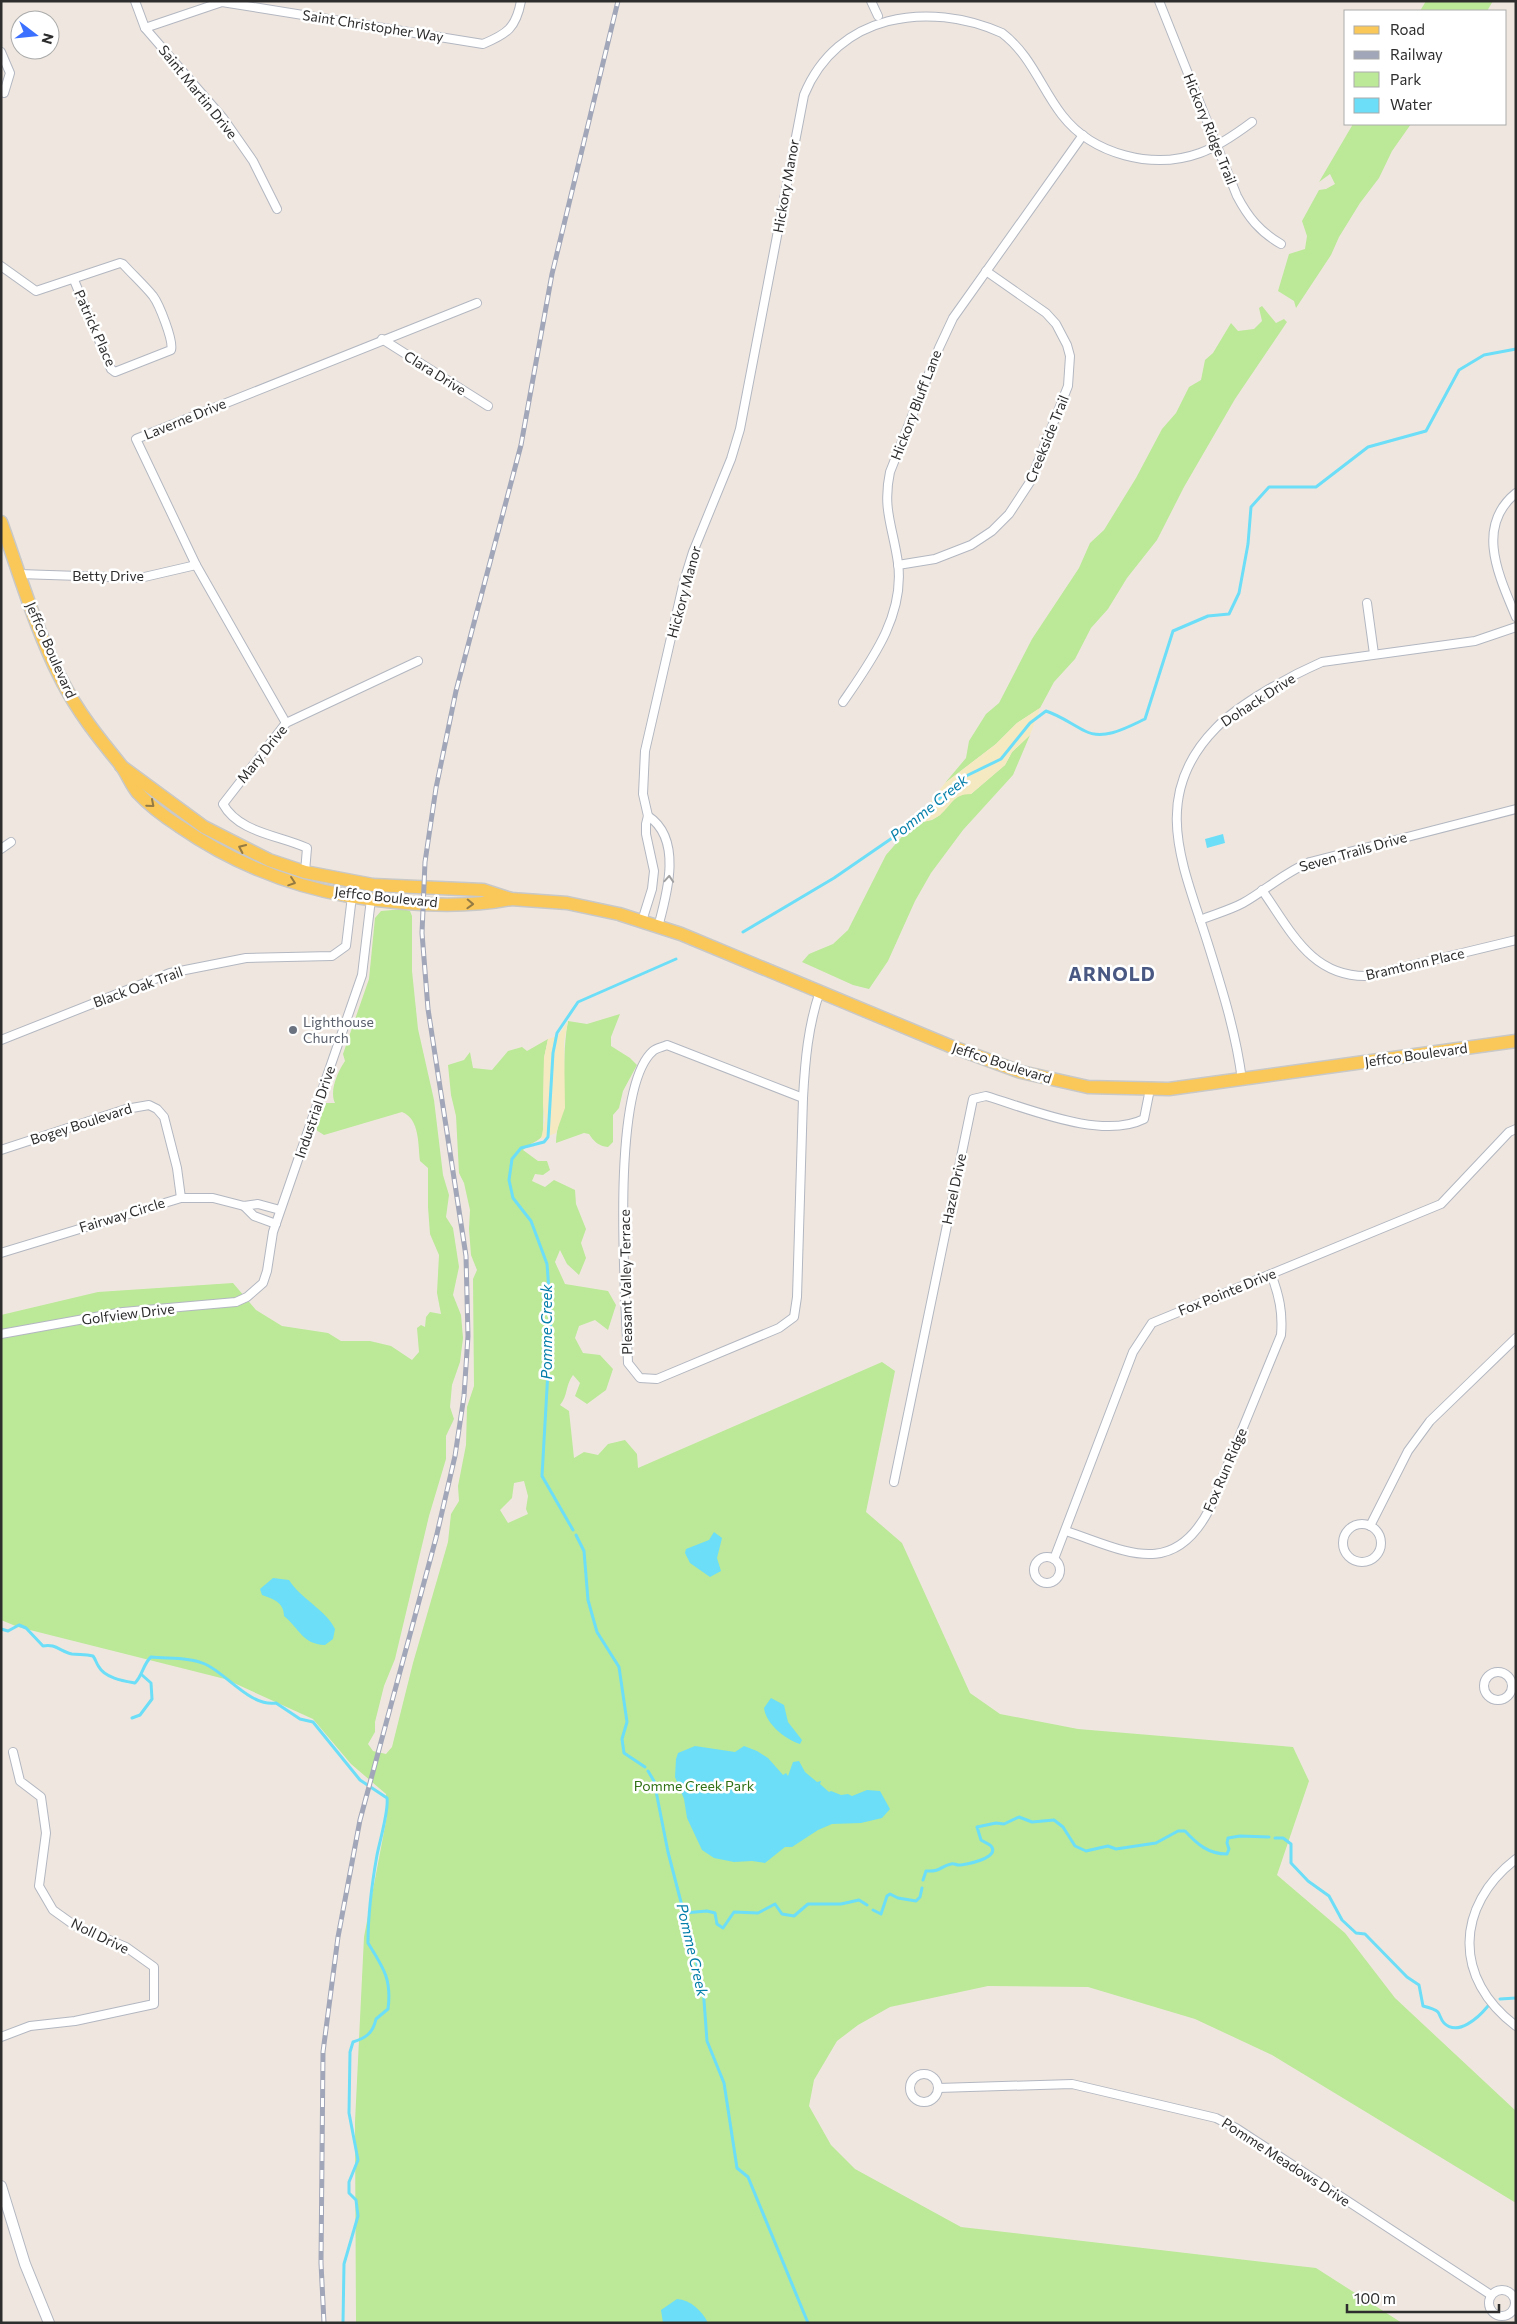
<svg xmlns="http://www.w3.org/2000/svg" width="1517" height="2324" font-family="Commissioner,sans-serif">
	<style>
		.green { fill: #bbe998; fill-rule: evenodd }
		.sand { fill: #f5e9c1 }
		.water { fill: #6cdef7 }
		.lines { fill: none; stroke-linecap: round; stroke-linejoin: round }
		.stream { stroke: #6cdef7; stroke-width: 3 }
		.minor-casing { stroke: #b3b7c1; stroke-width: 10 }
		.tertiary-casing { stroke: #b3b7c1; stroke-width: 12 }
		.primary-casing { stroke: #c8c8c8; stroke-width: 15 }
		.minor { stroke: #fff; stroke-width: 8 }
		.tertiary { stroke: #fff; stroke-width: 10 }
		.primary { stroke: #fac759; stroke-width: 12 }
		.rail-casing { stroke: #a1a6b8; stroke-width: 5 }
		.rail { stroke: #fff; stroke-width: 3; stroke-dasharray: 9; stroke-linecap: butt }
		.oneway { stroke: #947a43 }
		.oneway2 { stroke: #a0a0a0 }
		.worship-dot { fill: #6b7280; stroke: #fff; stroke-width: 2 }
		.labels { text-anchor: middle; stroke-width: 5; stroke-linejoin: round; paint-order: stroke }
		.street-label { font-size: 14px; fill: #2d2d2d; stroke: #fff }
		.worship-label { font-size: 14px; fill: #5b616d; stroke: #fff; text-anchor: start }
		.park-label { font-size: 14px; fill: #317116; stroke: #fff }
		.water-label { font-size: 15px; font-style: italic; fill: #057faa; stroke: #fff }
		.district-label { font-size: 19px; font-weight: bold; letter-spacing: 1px; fill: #495882; stroke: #fff }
	</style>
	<rect width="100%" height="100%" fill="#efe7df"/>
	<!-- green -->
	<g class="green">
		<polygon points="1426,1 1493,1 1487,11 1420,11"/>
		<polygon points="1353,124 1411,124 1392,151 1379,178 1360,203 1339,237 1331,255 1296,308 1294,301 1278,291 1289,254 1305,249 1307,236 1302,221 1319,190 1326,189 1335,184 1330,174 1319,182"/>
		<polygon points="1262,306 1276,323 1284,319 1287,322 1235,399 1184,487 1157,540 1127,578 1108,609 1091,628 1075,659 1054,682 1040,708 1017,723 996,744 945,783 966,758 969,741 986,714 999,703 1032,639 1079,568 1090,543 1104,530 1136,478 1162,429 1176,413 1189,387 1201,380 1205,360 1213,353 1231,323 1238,331 1254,329 1262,321 1259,308"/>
		<polygon points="1030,735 1013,775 963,830 931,873 915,901 888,961 869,989 853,985 802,962 809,954 833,944 848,930 886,855 913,824 932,820 940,815 951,800 962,794 971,794 1005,765 1012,752"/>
		<path d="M 404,909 L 410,911 L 412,916 L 412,971 L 418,1029 L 434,1100 L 443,1175 L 449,1195 L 446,1217 L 453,1228 L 459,1267 L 453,1295 L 461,1315 L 463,1338 L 460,1362 L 452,1385 L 450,1407 L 454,1419 L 446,1436 L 446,1459 L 429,1516 L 395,1659 L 384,1686 L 375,1722 L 375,1732 L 368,1744 L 373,1751 L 386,1754 L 392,1747 L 413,1663 L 448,1542 L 451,1514 L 459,1501 L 458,1486 L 466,1445 L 467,1407 L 474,1386 L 473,1279 L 477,1270 L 471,1255 L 469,1229 L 470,1210 L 464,1183 L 459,1173 L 456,1116 L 451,1095 L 448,1065 L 464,1060 L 470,1052 L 473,1068 L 492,1070 L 508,1051 L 522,1047 L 527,1051 L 548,1039 L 544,1058 L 543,1135 C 539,1142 529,1143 523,1150 L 538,1161 L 547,1161 L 550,1170 L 543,1175 L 535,1174 L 532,1181 L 545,1187 L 554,1180 L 575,1190 L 576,1204 L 586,1229 L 581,1243 L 586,1258 L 579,1275 L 567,1264 L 560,1250 L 555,1262 L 565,1284 L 608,1291 L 616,1305 L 608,1330 L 595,1320 L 579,1326 L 575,1338 L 583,1353 L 600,1355 L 613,1369 L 606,1390 L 587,1404 L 575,1396 L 580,1383 L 573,1375 C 565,1386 568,1396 560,1405 L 569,1411 L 574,1458 L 584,1452 L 598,1455 L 608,1444 L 625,1440 L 637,1454 L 638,1468 L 882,1362 L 895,1371 L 866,1512 L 902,1543 L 970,1693 L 1000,1714 L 1078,1729 L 1293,1747 L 1309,1781 L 1277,1875 L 1345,1933 L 1395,1998 L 1516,2111 L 1516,2203 L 1272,2055 L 1195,2019 L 1088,1987 L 988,1986 L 890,2007 L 858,2025 L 837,2041 L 814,2080 L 809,2106 L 831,2145 L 855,2169 L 961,2227 L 1316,2268 L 1402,2323 L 356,2323 L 355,2122 L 364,1937 L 387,1816 L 386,1794 L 351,1764 L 313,1719 L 225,1679 L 18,1627 L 1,1620 L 1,1315 L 98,1292 L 233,1283 L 256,1310 L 282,1326 L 328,1333 L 341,1341 L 370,1341 L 391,1346 L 412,1360 L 419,1352 L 417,1328 L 421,1325 L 425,1327 L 426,1317 L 430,1312 L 441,1314 L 437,1293 L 439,1255 L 430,1234 L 428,1207 L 428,1168 L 420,1161 C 418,1145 420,1119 402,1112 L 324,1135 L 316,1130 L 326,1103 L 335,1103 C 329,1091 338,1071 345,1061 L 343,1054 L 369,979 L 375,918 L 381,911 ZM 524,1481 L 528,1496 L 526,1509 L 528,1514 L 508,1523 L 500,1510 L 512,1498 L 514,1483 Z"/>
		<path d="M 620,1014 L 611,1037 L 611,1046 L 630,1058 L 637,1065 L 623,1091 L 619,1108 L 613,1115 L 613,1142 L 608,1147 C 599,1146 594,1142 589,1134 L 584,1133 L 556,1143 C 556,1129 562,1114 563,1100 C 565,1073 563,1048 568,1021 L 587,1024 Z"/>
	</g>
	<!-- sand -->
	<g class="sand">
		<path d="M 1040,708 L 1030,735 L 1012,752 L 1005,765 L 971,794 C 953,794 952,805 940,815 C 932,821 922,822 913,824 L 945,783 L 996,744 L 1017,723 Z"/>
		<polygon points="568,1021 564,1042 565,1108 556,1133 541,1139 545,1120 543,1104 544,1058 548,1039 558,1036"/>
	</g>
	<!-- water -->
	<g class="water">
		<polygon points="1223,834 1225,843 1207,848 1205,839"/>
		<polygon points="714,1532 722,1538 717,1558 721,1571 710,1577 690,1563 685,1553 686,1549 709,1540"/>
		<path d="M 273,1578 L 289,1580 C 300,1598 327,1611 335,1629 L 333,1639 L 325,1645 C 302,1644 300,1629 284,1616 C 284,1602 273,1599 262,1595 L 260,1589 Z"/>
		<path d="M 771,1698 L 784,1705 L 788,1722 L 802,1740 L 800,1744 C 785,1739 766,1724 764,1708 Z"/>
		<polygon points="695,1746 735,1752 744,1746 757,1751 768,1758 783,1775 786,1773 788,1776 793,1762 799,1761 805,1772 817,1782 821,1781 820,1784 829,1792 831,1791 841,1795 848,1794 852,1796 867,1790 880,1791 890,1809 882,1818 861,1823 832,1824 818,1830 792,1847 785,1847 765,1863 752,1861 734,1862 714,1858 702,1850 687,1818 684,1799 675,1777 676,1759 678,1753"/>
		<path d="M 677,2299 C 691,2300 702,2311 708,2323 L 663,2323 L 661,2310 Z"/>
	</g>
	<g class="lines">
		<!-- stream -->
		<g class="stream">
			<path d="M 743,932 L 834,878 L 898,834 L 964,777 L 1001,759 L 1030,723 L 1046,711 C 1061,716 1071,724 1085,731 C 1104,741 1128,727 1145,719 L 1173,631 L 1208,616 L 1229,614 L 1239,593 L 1248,544 L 1251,507 L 1269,487 L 1316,487 L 1368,447 L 1426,431 L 1459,370 L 1484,355 L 1516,349"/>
			<polyline points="573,1530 542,1476 551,1318 547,1264 531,1221 513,1198 509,1180 512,1159 521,1148 544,1142 548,1137 553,1053 557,1033 578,1002 676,959"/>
			<polyline points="576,1535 584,1551 588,1600 597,1632 619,1667 627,1722 622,1739 624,1753 645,1767"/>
			<path d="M 1,1629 L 8,1631 L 19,1625 L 26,1628 L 43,1646 C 55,1643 61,1652 72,1654 C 79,1655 85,1654 93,1656 C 96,1660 96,1663 99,1667 C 105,1678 124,1681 135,1683 C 143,1675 143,1664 151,1657 C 168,1659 189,1657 205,1664 C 226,1673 250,1707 276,1703 L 300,1719 L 313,1722 L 360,1780 L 387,1798 C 389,1810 380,1840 377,1855 C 372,1883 368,1914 368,1943 C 383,1967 392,1979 388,2009 L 376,2019 C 373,2033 366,2038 353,2042 L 350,2052 L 349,2113 L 358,2160 L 349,2182 L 349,2193 L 356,2200 L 358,2216 L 344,2264 L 343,2323"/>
			<polyline points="132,1718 140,1715 152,1699 151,1683 142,1675"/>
			<polyline points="648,1771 654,1781 668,1852 703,1987 707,2041 724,2083 737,2168 748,2177 808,2323"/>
			<path d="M 1275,1838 L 1283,1838 L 1291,1844 L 1291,1863 L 1308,1881 L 1329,1896 L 1342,1920 L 1356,1933 L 1365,1934 L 1407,1977 L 1419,1985 L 1423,2006 C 1427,2007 1435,2009 1438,2012 C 1440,2015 1441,2020 1444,2023 C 1458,2037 1479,2017 1488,2006"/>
			<path d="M 923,1880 L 926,1871 C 942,1872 940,1866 951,1864 C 955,1863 955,1865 959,1865 C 965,1865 1001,1858 991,1846 C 989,1844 984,1842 981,1840 L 977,1827 L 996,1823 L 1004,1824 L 1019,1817 L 1032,1822 L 1054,1820 L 1063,1827 L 1075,1846 L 1086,1851 L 1108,1846 L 1116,1849 L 1156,1843 L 1178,1831 L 1185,1831 C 1197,1844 1208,1854 1227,1854 L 1229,1849 L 1227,1843 L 1228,1838 L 1240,1836 L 1269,1837"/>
			<polyline points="873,1910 881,1914 887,1896 890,1894 898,1898 916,1901 920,1897 922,1888"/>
			<polyline points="684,1913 707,1911 715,1913 717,1924 723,1928 734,1912 758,1913 775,1904 782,1914 794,1916 808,1904 841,1904 859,1900 867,1905"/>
			<polyline points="1500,1999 1516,1998"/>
		</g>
		<!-- minor casing -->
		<g class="minor-casing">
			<g id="minor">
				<polyline points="135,1 145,28 223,118 253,161 277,209"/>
				<polyline points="871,1 878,16"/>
				<path d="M 1159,1 L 1237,196 C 1248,217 1260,232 1281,244"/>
				<path d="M 145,28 L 222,2 L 483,44 C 507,34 516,28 521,1"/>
				<polyline points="1,52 10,73 4,93"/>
				<path d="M 1,266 L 36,291 L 120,263 L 123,264 C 133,275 144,285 153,296 C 159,304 174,341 171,350 L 115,372 L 111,369 L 74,280"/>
				<polyline points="382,339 488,406"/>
				<path d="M 1516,493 C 1474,527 1500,578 1516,617"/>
				<polyline points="898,565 935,559 971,545 992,531 1009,514 1030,482 1068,386 1070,356 1067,345 1056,324 1046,313 986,271"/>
				<polyline points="19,574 140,578 196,565"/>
				<polyline points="1367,603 1374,654"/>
				<path d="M 843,702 C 871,661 905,616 898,563 C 893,527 882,509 890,472 L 939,348 L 953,318 L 1083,135"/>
				<polyline points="286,723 196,565 136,439 477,303"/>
				<path d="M 648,816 C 683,839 667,894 658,927"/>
				<polyline points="1,849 11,842"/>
				<path d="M 305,872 L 307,848 C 279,835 239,833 223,804 L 286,723 L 418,661"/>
				<path d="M 1262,890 C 1291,931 1311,977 1367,976 L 1516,940"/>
				<path d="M 1200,920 C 1215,914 1230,910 1243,903 C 1266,890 1285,872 1310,862 L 1516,809"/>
				<path d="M 642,921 L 652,889 L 654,871 L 646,834 L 646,824 L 648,816 L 643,794 L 645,751 L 684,581 L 693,552 L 731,459 L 740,429 L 804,95 C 837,14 928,0 1002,33 C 1031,55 1041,88 1062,115 C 1093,155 1153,170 1200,153 C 1219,146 1236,134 1252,122"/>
				<polyline points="1,1040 170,973 246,958 332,956 346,946 352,896"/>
				<path d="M 667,1045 L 803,1098 L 797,1297 L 794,1317 L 779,1328 L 657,1379 L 640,1378 L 628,1363 C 626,1302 609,1089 653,1051 C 656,1048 663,1047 667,1045 Z"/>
				<path d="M 1242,1080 C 1236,1033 1222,989 1208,944 C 1184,867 1148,797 1216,728 C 1240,703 1290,676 1322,662 L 1475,641 L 1516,627"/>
				<path d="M 803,1098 C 805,1061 808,1026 820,991"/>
				<polyline points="1,1150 126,1109 149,1105 157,1109 164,1117 177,1168 181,1198"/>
				<polyline points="244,1206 254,1216 276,1224"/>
				<polyline points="1,1253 181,1198 213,1198 244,1206 258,1204 280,1210"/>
				<polyline points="1,1334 123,1312 236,1302 247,1297 263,1283 267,1271 273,1232 362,975 371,899"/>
				<path d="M 894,1482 L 973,1099 L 986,1096 C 1030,1109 1102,1140 1144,1119 L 1150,1089"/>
				<circle cx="1362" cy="1543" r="19"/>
				<polyline points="1370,1526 1408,1451 1430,1421 1516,1338"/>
				<path d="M 1066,1531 C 1124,1550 1173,1581 1210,1508 L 1281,1335 C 1283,1312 1279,1295 1271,1274"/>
				<circle cx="1047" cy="1570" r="13"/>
				<polyline points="1054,1559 1133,1352 1152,1323 1441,1204 1509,1132 1516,1129"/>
				<circle cx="1498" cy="1686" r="14"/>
				<path d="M 1516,1859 C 1455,1906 1453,1979 1516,2026"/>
				<polyline points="1,2037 30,2026 75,2021 154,2004 154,1967 126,1947 74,1925 53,1910 39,1886 46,1833 41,1797 20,1781 13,1752"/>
				<circle cx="924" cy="2088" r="14"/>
				<polyline points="938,2088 1072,2084 1216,2118 1236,2128 1491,2295"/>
				<circle cx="1502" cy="2303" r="13"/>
			</g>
		</g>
		<!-- tertiary casing -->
		<g class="tertiary-casing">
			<polyline id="tertiary" points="1,2186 25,2264 49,2323"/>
		</g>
		<!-- primary casing -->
		<g class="primary-casing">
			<g id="primary">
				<path d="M 1,522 C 20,575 36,631 62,681 C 78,712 98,737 120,764 C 127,773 131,785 138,793 C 150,806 165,817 179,826 C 231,862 287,885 349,896 C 399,904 462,909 511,899"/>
				<polyline points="121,766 204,827 269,860 305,872 373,885 483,890 511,899 567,903 619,914 681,934 950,1046 1021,1072 1088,1087 1169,1089 1516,1041"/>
			</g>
		</g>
		<!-- minor -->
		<use href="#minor" class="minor"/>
		<!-- tertiary -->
		<use href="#tertiary" class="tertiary"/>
		<!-- primary -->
		<use href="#primary" class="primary"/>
		<!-- rail casing -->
		<g class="rail-casing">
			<polyline id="rail" points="324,2323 321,2263 323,2052 338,1937 360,1820 436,1538 455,1456 464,1396 468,1336 466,1256 428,1009 422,933 425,862 436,788 456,691 521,445 552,274 618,1"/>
		</g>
		<!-- rail -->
		<use href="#rail" class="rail"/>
	</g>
	<!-- one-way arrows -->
	<defs><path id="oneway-chevron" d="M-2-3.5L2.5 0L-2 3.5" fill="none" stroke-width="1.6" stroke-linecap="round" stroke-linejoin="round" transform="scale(1.25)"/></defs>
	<g class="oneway">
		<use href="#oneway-chevron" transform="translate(151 804) rotate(41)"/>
		<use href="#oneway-chevron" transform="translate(242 848) rotate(-155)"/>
		<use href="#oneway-chevron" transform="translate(292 882) rotate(19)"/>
		<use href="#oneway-chevron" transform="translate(470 904) rotate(2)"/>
	</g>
	<use class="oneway2" href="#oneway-chevron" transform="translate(669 879) rotate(-86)"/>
	<!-- markers -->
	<circle class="worship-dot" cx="293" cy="1030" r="5"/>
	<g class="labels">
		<!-- street labels -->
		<g class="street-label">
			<text transform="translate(373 26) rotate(9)" y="5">Saint Christopher Way</text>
			<text transform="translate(198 92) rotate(51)" y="5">Saint Martin Drive</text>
			<text transform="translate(1210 129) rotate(68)" y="5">Hickory Ridge Trail</text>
			<text transform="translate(786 186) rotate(-80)" y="5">Hickory Manor</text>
			<text transform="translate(95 328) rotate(66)" y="5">Patrick Place</text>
			<text transform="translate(435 373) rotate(32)" y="5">Clara Drive</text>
			<text transform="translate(916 405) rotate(-69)" y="5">Hickory Bluff Lane</text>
			<text transform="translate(185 419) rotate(-22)" y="5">Laverne Drive</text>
			<text transform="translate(1047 439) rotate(-68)" y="5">Creekside Trail</text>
			<text x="108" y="581">Betty Drive</text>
			<text transform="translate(684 592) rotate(-75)" y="5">Hickory Manor</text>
			<text transform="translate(51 650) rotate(66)" y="5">Jeffco Boulevard</text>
			<text transform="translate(1258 700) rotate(-33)" y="5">Dohack Drive</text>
			<text transform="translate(262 754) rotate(-51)" y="5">Mary Drive</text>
			<text transform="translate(1353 852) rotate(-16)" y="5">Seven Trails Drive</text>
			<text transform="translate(386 897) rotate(6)" y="5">Jeffco Boulevard</text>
			<text transform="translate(1415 964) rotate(-13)" y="5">Bramtonn Place</text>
			<text transform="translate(138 987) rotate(-20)" y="5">Black Oak Trail</text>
			<text transform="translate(1416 1055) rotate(-8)" y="5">Jeffco Boulevard</text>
			<text transform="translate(1002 1063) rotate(18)" y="5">Jeffco Boulevard</text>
			<text transform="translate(315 1112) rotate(-71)" y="5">Industrial Drive</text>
			<text transform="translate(81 1124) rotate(-18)" y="5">Bogey Boulevard</text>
			<text transform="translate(954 1189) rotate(-78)" y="5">Hazel Drive</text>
			<text transform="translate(122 1215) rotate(-17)" y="5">Fairway Circle</text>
			<text transform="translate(626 1282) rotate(-91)" y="5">Pleasant Valley Terrace</text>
			<text transform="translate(1227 1292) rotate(-22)" y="5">Fox Pointe Drive</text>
			<text transform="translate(128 1314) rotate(-7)" y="5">Golfview Drive</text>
			<text transform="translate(1225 1470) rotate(-67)" y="5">Fox Run Ridge</text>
			<text transform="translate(100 1936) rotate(26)" y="5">Noll Drive</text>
			<text transform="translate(1286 2162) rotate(33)" y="5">Pomme Meadows Drive</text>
		</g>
		<!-- worship labels -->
		<g class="worship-label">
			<text x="303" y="1027">Lighthouse<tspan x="303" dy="16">Church</tspan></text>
		</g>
		<!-- park labels -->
		<g class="park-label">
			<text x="694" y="1791">Pomme Creek Park</text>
		</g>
		<!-- water labels -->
		<g class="water-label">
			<text transform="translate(929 808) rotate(-39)" y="5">Pomme Creek</text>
			<text transform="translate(547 1332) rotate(-90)" y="5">Pomme Creek</text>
			<text transform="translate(692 1950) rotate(77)" y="5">Pomme Creek</text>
		</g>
		<!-- district labels -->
		<g class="district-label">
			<text x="1112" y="981">ARNOLD</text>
		</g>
	</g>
	<!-- border -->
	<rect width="1517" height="2324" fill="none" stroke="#2d2d2d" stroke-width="5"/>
	<!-- legend -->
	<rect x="1344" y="10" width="162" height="115" fill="#ffffff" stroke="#ababab"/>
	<rect x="1354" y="26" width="25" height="8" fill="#fac759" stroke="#ababab"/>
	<text x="1390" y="35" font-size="15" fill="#2d2d2d">Road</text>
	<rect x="1354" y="51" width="25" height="8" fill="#a1a6b8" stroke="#ababab"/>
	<text x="1390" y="60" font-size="15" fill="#2d2d2d">Railway</text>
	<rect x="1354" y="72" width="25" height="15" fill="#bbe998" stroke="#ababab"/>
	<text x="1390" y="85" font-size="15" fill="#2d2d2d">Park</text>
	<rect x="1354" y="98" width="25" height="15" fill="#6cdef7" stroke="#ababab"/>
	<text x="1390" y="110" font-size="15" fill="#2d2d2d">Water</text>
	<!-- north arrow -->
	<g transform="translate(35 35) rotate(106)"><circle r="24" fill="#ffffff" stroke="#ababab"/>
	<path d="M0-4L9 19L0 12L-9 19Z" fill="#3c71ff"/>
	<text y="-8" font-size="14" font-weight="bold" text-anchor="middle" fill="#2d2d2d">N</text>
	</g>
	<!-- scale -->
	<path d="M1347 2304v8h152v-8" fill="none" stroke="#2d2d2d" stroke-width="2.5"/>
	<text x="1354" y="2304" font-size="15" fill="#2d2d2d" stroke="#ffffff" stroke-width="4" paint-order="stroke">100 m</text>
</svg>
